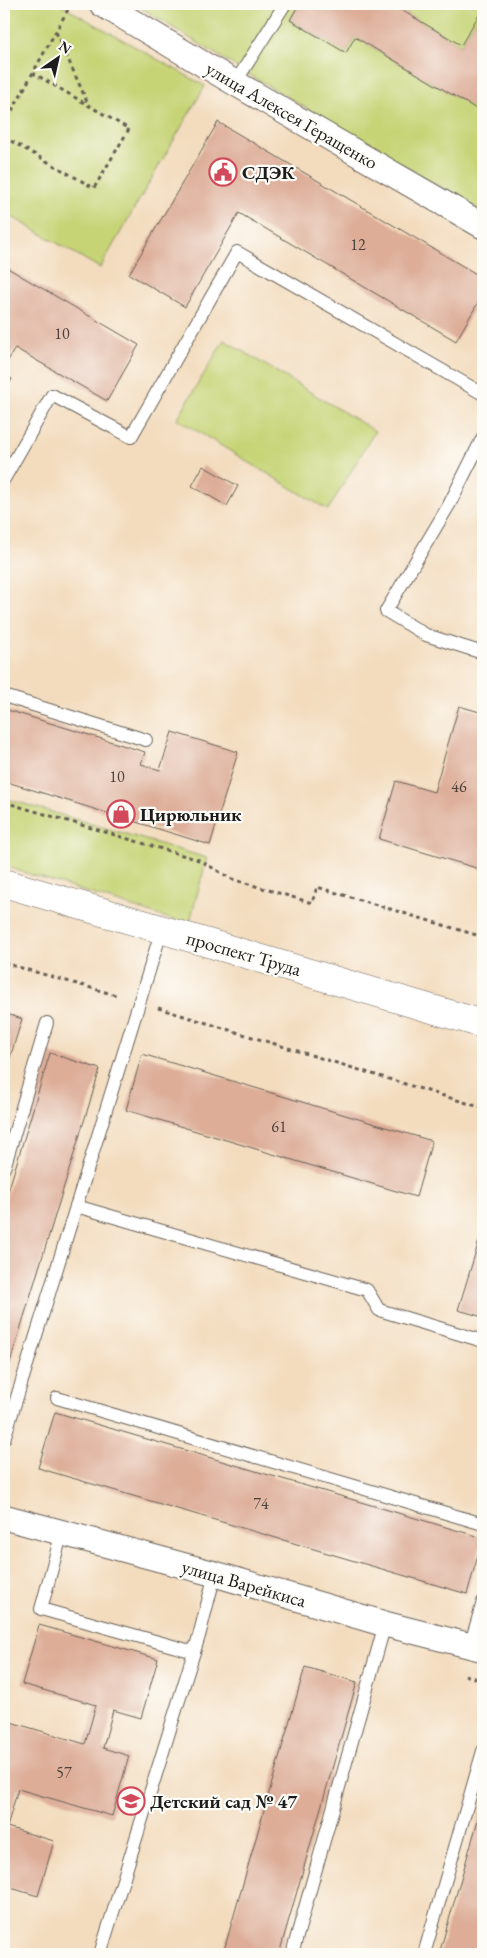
<svg xmlns="http://www.w3.org/2000/svg" width="487" height="1958" font-family="'EB Garamond',serif">
	<style>
		.green { fill: #c6d476; stroke: #717849 }
		.building { fill: #ddad98 }
		.lines { fill: none; stroke-linecap: round; stroke-linejoin: round }
		.lane-casing { stroke: #675f55; stroke-width: 14 }
		.street-casing { stroke: #675f55; stroke-width: 27 }
		.secondary-casing { stroke: #675f55; stroke-width: 29 }
		.path { stroke: #675f55; stroke-width: 3; stroke-dasharray: 4 4; stroke-linecap: butt }
		.lane { stroke: #fff; stroke-width: 12 }
		.street { stroke: #fff; stroke-width: 25 }
		.secondary { stroke: #fff; stroke-width: 28 }
		.labels { text-anchor: middle; stroke-width: 4.5; stroke-linejoin: round; paint-order: stroke }
		.number-label { font-size: 16px; fill: #4c403b }
		.street-label { font-size: 19px; fill: #1c1c1c; stroke: #fdfcf7 }
		.poi-label { font-size: 19px; font-weight: bold; fill: #1c1c1c; stroke: #fdfcf7; text-anchor: start }
	</style>
	<rect width="100%" height="100%" fill="#fdfcf7"/>
	<filter id="ink" filterUnits="userSpaceOnUse"><feTurbulence type="fractalNoise" baseFrequency=".02" numOctaves="2"/><feDisplacementMap in="SourceGraphic" scale="10" xChannelSelector="R" yChannelSelector="G"/><feConvolveMatrix kernelMatrix="1 2 1 2 8 2 1 2 1" color-interpolation-filters="sRGB"/></filter>
	<filter id="wash" filterUnits="userSpaceOnUse"><feTurbulence type="fractalNoise" baseFrequency=".0096" numOctaves="4" result="noise"/><feDisplacementMap in="SourceGraphic" scale="20" xChannelSelector="R" yChannelSelector="G"/><feGaussianBlur stdDeviation="1.12" result="paint"/><feColorMatrix in="noise" values="0 0 0 0 0 0 0 0 0 0 0 0 0 0 0 0 0 1.4 0 .05"/><feComposite in="paint" operator="in"/></filter>
	<g filter="url(#wash)">
		<rect width="100%" height="100%" fill="#f3dcbe"/>
		<!-- green -->
		<g class="green">
			<polygon points="4,4 59,4 205,86 100,268 7,214 4,219"/>
			<polygon points="135,4 299,4 290,20 346,53 355,37 483,113 483,212 243,71"/>
			<polygon points="391,4 483,4 483,8 461,45"/>
			<polygon points="224,340 375,431 328,510 177,419"/>
			<polygon points="4,798 207,858 189,925 4,866"/>
		</g>
		<g id="blocks">
			<!-- building -->
			<g class="building">
				<polygon points="299,4 391,4 461,45 483,8 483,113 355,37 346,53 290,20"/>
				<polygon points="218,122 483,278 483,294 456,341 239,213 185,307 129,274"/>
				<polygon points="4,266 139,345 107,401 15,348 4,368"/>
				<polygon points="4,375 12,379 4,393"/>
				<polygon points="203,466 238,486 227,506 192,486"/>
				<polygon points="459,706 483,713 483,870 379,839 396,781 434,792"/>
				<polygon points="4,709 145,752 141,764 160,770 172,732 238,752 210,845 4,781"/>
				<polygon points="4,1013 22,1019 4,1077"/>
				<polygon points="50,1053 100,1069 4,1382 4,1205"/>
				<polygon points="142,1054 432,1141 416,1197 126,1110"/>
				<polygon points="483,1228 483,1317 458,1310"/>
				<polygon points="55,1412 483,1538 467,1594 38,1468"/>
				<polygon points="39,1625 158,1659 141,1718 113,1710 103,1748 129,1756 112,1816 18,1789 7,1827 54,1841 38,1896 4,1886 4,1720 85,1744 96,1705 22,1684"/>
				<polygon points="305,1667 357,1682 279,1954 240,1954 224,1950"/>
				<polygon points="483,1803 483,1954 439,1954"/>
			</g>
		</g>
	</g>
	<g filter="url(#ink)">
		<use href="#blocks" fill-opacity="0" stroke="#675f55" stroke-width="1"/>
		<g class="lines">
			<!-- lane casing -->
			<g class="lane-casing">
				<g id="lane">
					<polyline points="235,83 285,4"/>
					<polyline points="483,437 449,505 386,611 426,635 483,653"/>
					<polyline points="4,479 52,395 131,437 237,252 483,394"/>
					<polyline points="4,696 146,740"/>
					<polyline points="4,1168 47,1023"/>
					<polyline points="76,1206 367,1290 379,1310 483,1341"/>
					<polyline points="57,1398 483,1524"/>
					<polyline points="4,1439 162,929"/>
					<polyline points="62,1532 41,1609 194,1652"/>
					<polyline points="470,1646 483,1602"/>
					<polyline points="100,1954 199,1636 215,1574"/>
					<polyline points="292,1954 385,1624"/>
					<polyline points="424,1954 483,1751"/>
				</g>
			</g>
			<!-- street casing -->
			<g class="street-casing">
				<g id="street">
					<polyline points="102,4 235,83 483,226"/>
					<polyline points="4,1517 215,1574 385,1624 483,1649"/>
				</g>
			</g>
			<!-- secondary casing -->
			<g class="secondary-casing">
				<polyline id="secondary" points="4,883 483,1024"/>
			</g>
			<!-- path -->
			<g class="path">
				<polyline points="56,32 88,104"/>
				<polyline points="4,125 71,4"/>
				<polyline points="4,137 94,188 129,129 33,73"/>
				<polyline points="4,802 199,860 232,879 312,903 317,887 483,937"/>
				<polyline points="4,963 119,996"/>
				<polyline points="158,1008 483,1108"/>
				<polyline points="465,1675 483,1681"/>
			</g>
			<!-- lane -->
			<use href="#lane" class="lane"/>
			<!-- street -->
			<use href="#street" class="street"/>
			<!-- secondary -->
			<use href="#secondary" class="secondary"/>
		</g>
	</g>
	<!-- icons -->
	<defs>
		<g id="civic-ring" transform="scale(1.4375)"><circle r="9.5" fill="#fdfcf7" stroke="#d1495b" stroke-width="1.5"/><path d="M-.6-6.5H3V-4.5H.6V-3L4-1V1h2V6H-6V1h2V-1L-.6-3ZM-1.2 2.5V6h2.4V2.5Z" fill="#d1495b"/></g>
		<g id="shop-ring" transform="scale(1.4375)"><circle r="9.5" fill="#fdfcf7" stroke="#d1495b" stroke-width="1.5"/><path d="M-5-2.5h2.3a2.7 3.5 0 0 1 5.4 0H5L5.5 6h-11ZM-1.5-2.5h3a1.5 2.3 0 0 0-3 0Z" fill="#d1495b"/></g>
		<g id="school-ring" transform="scale(1.4375)"><circle r="9.5" fill="#fdfcf7" stroke="#d1495b" stroke-width="1.5"/><path d="M0-5L7-2L0 1L-7-2ZM-4 1L0 2.5L4 1V4Q0 6-4 4Z" fill="#d1495b"/></g>
	</defs>
	<g fill-rule="evenodd">
		<use href="#civic-ring" x="223" y="172"/>
		<use href="#shop-ring" x="121" y="814"/>
		<use href="#school-ring" x="131" y="1801"/>
	</g>
	<g class="labels">
		<!-- number labels -->
		<g class="number-label">
			<text x="358" y="250">12</text>
			<text x="62" y="339">10</text>
			<text x="117" y="782">10</text>
			<text x="459" y="792">46</text>
			<text x="279" y="1132">61</text>
			<text x="261" y="1509">74</text>
			<text x="64" y="1778">57</text>
		</g>
		<!-- street labels -->
		<g class="street-label">
			<text transform="translate(292 115) rotate(30)" y="7">улица Алексея Геращенко</text>
			<text transform="translate(244 953) rotate(16)" y="7">проспект Труда</text>
			<text transform="translate(244 1583) rotate(16)" y="7">улица Варейкиса</text>
		</g>
		<!-- poi labels -->
		<g class="poi-label">
			<text x="242" y="179">СДЭК</text>
			<text x="140" y="821">Цирюльник</text>
			<text x="150" y="1808">Детский сад № 47</text>
		</g>
	</g>
	<!-- margin -->
	<rect width="487" height="1958" fill="none" stroke="#fdfcf7" stroke-width="20"/>
	<!-- north arrow -->
	<g transform="translate(58 58) rotate(34)" stroke="#fdfcf7" stroke-width="4" paint-order="stroke">
	<path d="M0-4L9 19L0 12L-9 19Z" fill="#1c1c1c"/>
	<text y="-8" font-size="14" font-weight="bold" text-anchor="middle" fill="#1c1c1c">N</text>
	</g>
</svg>
